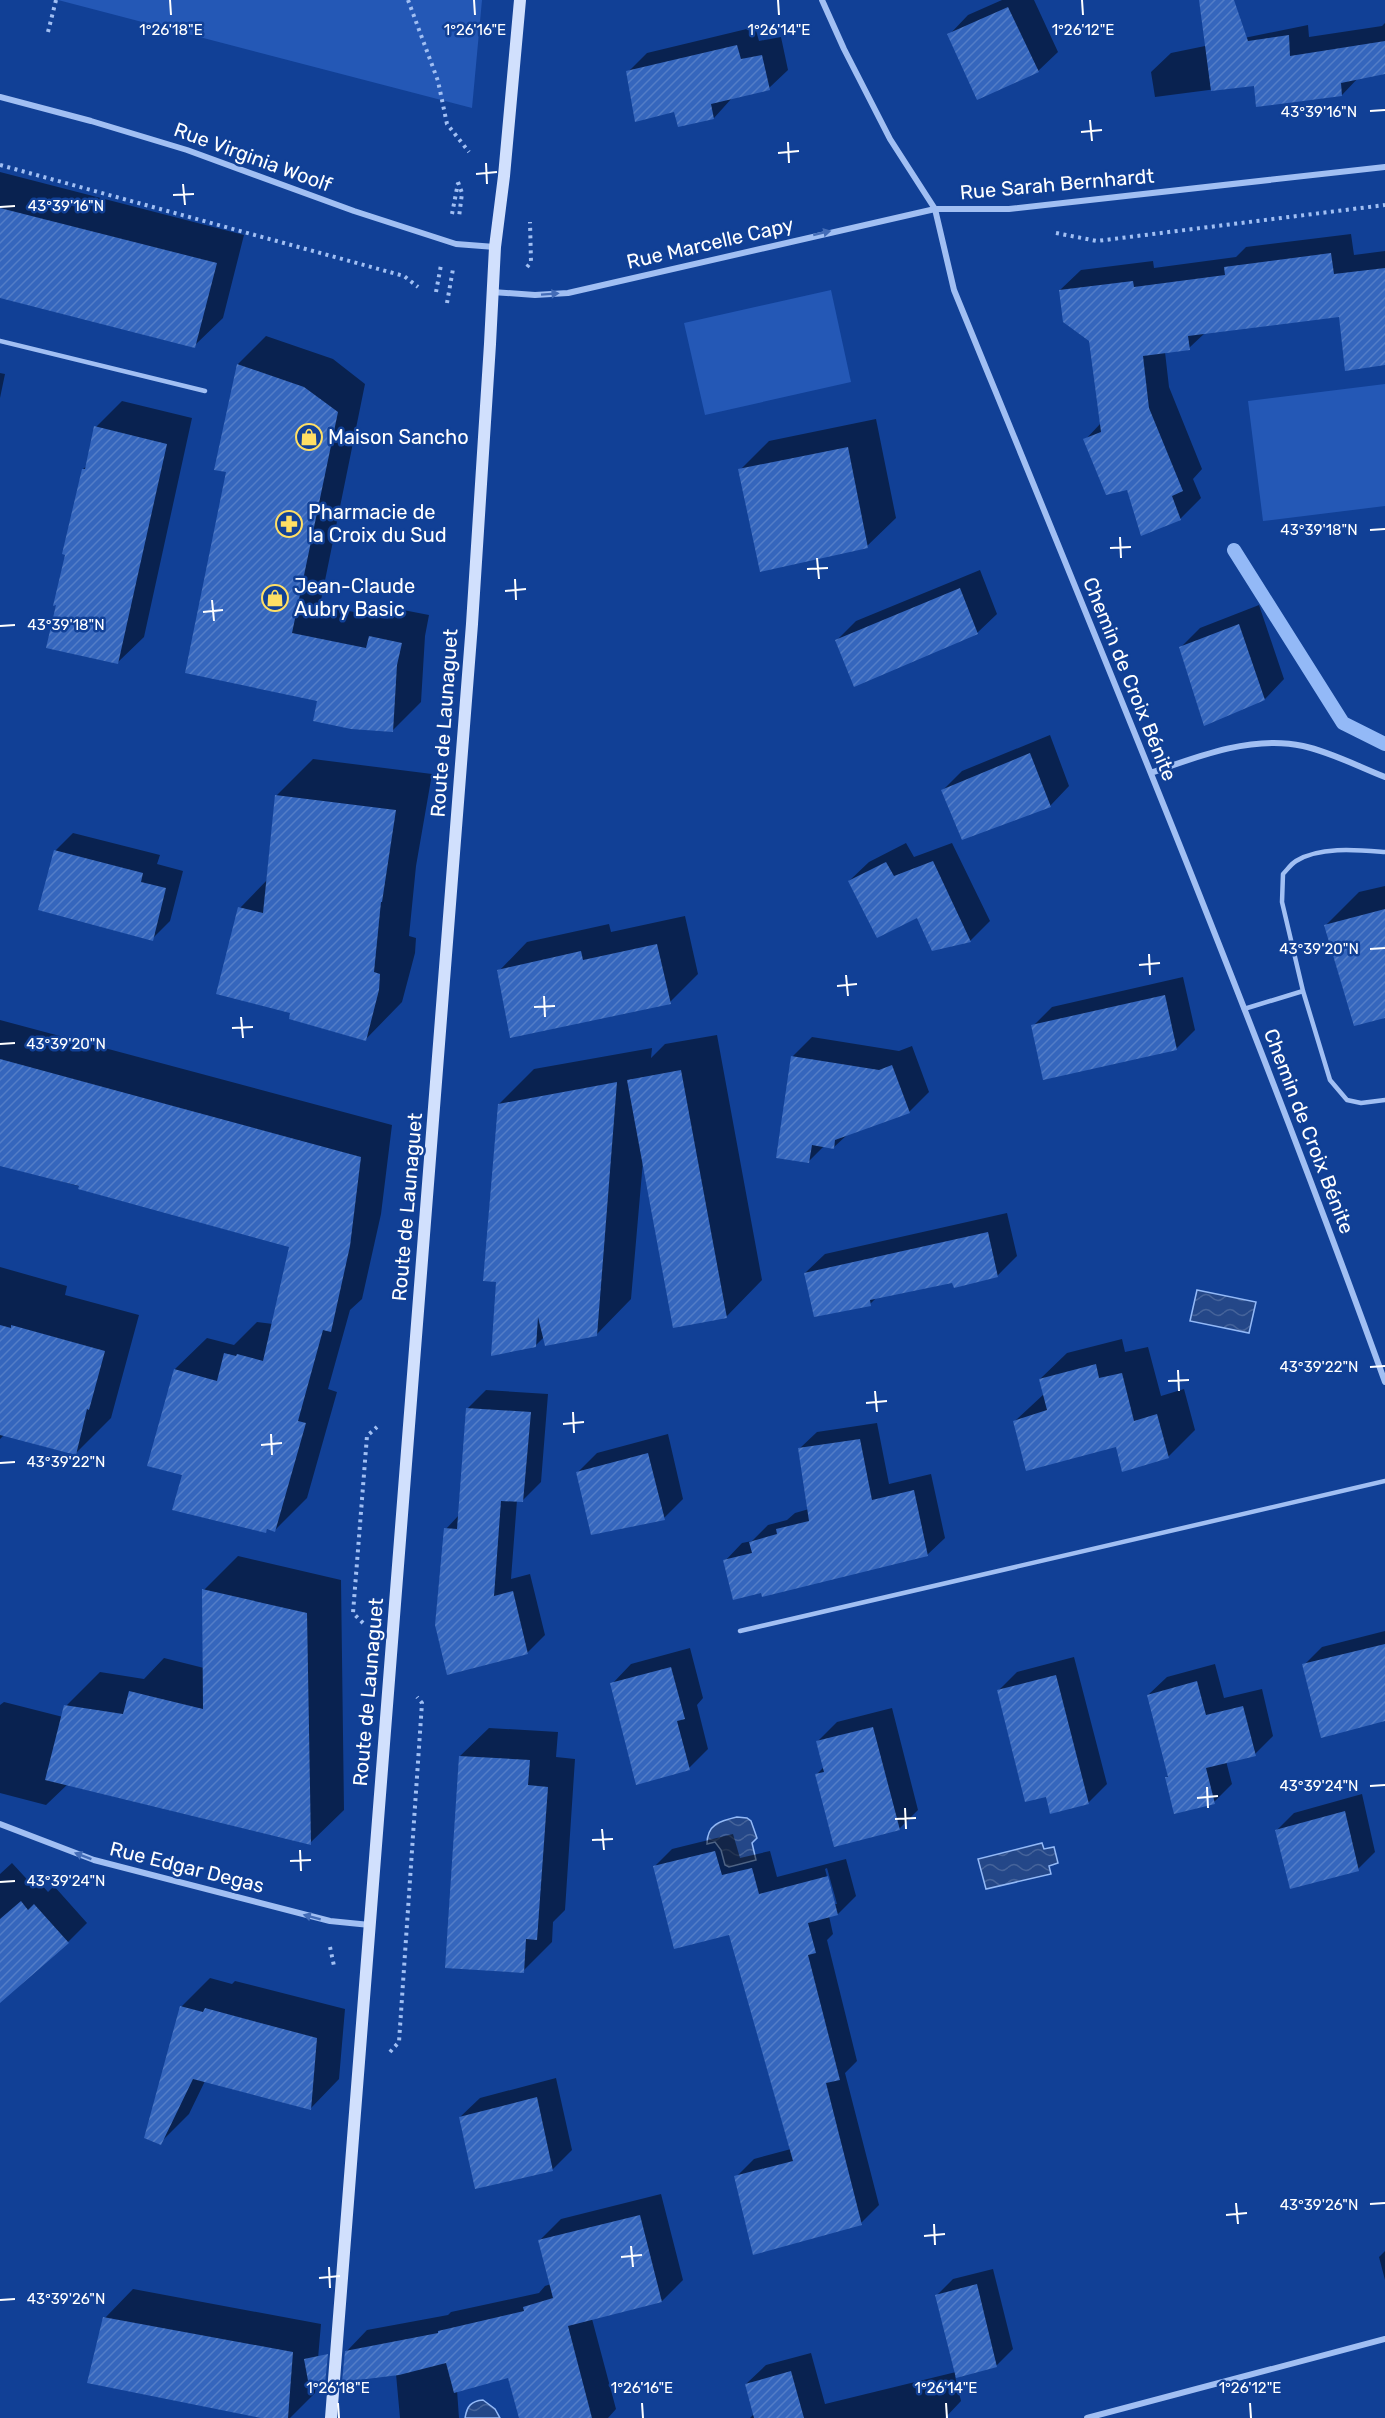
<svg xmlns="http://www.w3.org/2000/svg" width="1385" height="2418" font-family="Rubik,sans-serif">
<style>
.green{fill:#2458b6}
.water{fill:url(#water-waves);stroke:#93b9f7;stroke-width:1.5}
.shadow{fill:#0007;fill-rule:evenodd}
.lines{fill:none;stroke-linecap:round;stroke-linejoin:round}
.stream{stroke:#93b9f7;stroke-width:14}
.building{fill:url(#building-hatch)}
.path{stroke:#a1bff3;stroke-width:4;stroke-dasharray:3 4.5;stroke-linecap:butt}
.lane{stroke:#a1bff3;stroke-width:4.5}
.street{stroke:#a1bff3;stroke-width:6}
.secondary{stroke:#d1e0fd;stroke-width:12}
.oneway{fill:#436cb7}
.ticks{fill:none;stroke:#fff;stroke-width:2}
.labels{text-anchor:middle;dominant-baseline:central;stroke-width:5;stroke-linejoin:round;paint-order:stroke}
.street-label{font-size:20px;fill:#fff;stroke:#114096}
.poi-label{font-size:20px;fill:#fff;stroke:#114096;text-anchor:start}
.ticks-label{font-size:15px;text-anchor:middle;fill:#fff;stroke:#114096;stroke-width:5;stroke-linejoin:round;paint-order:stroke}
</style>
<defs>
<pattern id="water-waves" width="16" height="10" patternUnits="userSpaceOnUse" patternTransform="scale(1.5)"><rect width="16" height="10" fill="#244788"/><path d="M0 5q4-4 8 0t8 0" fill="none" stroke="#45639a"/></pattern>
<pattern id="building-hatch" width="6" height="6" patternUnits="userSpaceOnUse" patternTransform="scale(1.5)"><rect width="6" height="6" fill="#3566bd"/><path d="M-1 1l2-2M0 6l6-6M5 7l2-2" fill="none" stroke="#537dc7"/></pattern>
</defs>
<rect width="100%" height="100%" fill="#114096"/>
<!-- green -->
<path class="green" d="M58,0H482L472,108Z
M831,290L851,382L705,415L684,323Z
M1385,384V506L1263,521L1248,401Z"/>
<!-- water -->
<path class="water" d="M1197,1290L1256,1302L1249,1333L1190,1321Z
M737,1817L747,1818L751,1821L757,1838L752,1843L756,1860L729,1867L725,1865L721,1850L715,1842L707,1844C707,1824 720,1821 737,1817Z
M1042,1843L1044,1849L1054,1847L1058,1863L1049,1866L1051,1874L986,1889L978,1859Z
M483,2400L495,2409L500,2418H465C467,2406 471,2401 483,2400Z"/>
<!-- shadow -->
<path class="shadow" d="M1002,0H1034L1058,52L1038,71L949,35L968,15Z
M1385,23V72L1359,77L1342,95L1255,84L1155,97L1151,72L1171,53L1308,25L1309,37L1382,26Z
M755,27L759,41L781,37L788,70L769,88L732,98L714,118L676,110L628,72L647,53Z
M0,172L244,235L223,318L194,346L0,297Z
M1351,234L1354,255L1385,251V344L1340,315L1206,332L1189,348L1165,352L1169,387L1202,469L1193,479L1201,498L1180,519L1128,488L1085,440L1101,423L1090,340L1060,290L1081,270L1153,261L1154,268L1236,257L1246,247Z
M266,336L333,359L365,384L320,605L388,619L398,609L429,615L425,636L421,702L393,730L319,700L186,672L228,471L216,468L238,364Z
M0,373L5,374L0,398Z
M122,401L192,418L144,637L117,663L83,469L88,465L96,427Z
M876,419L896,518L867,546L740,470L769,441Z
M980,570L997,614L977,633L837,640L856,621Z
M1259,605L1284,679L1265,699L1180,648L1200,628Z
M1050,735L1069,786L1050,806L943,790L962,771Z
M313,759L432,774L416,866L409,936L416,938L415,953L402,1002L366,1039L292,1012L240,908L268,879L276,796Z
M73,833L160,855L157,864L183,871L170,921L152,939L40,909L56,850Z
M906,843L914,857L952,843L990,921L970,941L849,881L869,862Z
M1385,886V1017L1326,925L1359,892Z
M685,916L698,974L670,1002L499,971L527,942L609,924L611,932Z
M1183,977L1195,1030L1176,1049L1033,1026L1052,1007Z
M0,1020L392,1125L381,1214L362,1299L350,1310L328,1389L337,1392L307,1498L275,1530L268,1528L266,1531L184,1474L175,1369L207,1338L234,1345L257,1322L273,1324L291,1246L0,1164Z
M717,1035L762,1280L726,1317L643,1161L631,1299L596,1335L545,1336L535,1346L498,1281L499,1104L534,1069L652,1048L651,1058L665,1044Z
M812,1037L899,1051L912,1046L929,1092L909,1112L847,1135L833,1148L824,1146L809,1161L793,1056Z
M1007,1213L1017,1256L997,1276L953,1282L877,1297L870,1304L805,1273L825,1254Z
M0,1267L67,1286L65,1295L139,1315L111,1418L75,1454L5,1434L0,1439Z
M1122,1339L1125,1352L1148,1347L1161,1396L1184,1389L1195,1430L1168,1457L1015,1421L1044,1394L1040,1379L1067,1353Z
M486,1390L548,1394L541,1482L523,1500H517L511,1579L530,1574L545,1635L527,1653L446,1529L459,1515L468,1408Z
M877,1423L889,1484L931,1474L945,1538L927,1555L725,1561L742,1543L752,1541L768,1525L787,1520L795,1513L809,1509L799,1449L817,1432Z
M668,1434L683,1499L664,1518L578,1472L597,1453Z
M238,1556L341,1580L344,1810L310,1843L68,1784L46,1805L0,1793V1705L4,1702L63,1717L66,1706L100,1672L144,1679L164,1658L204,1668V1590Z
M1385,1631V1720L1304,1665L1322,1647Z
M690,1648L703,1698L697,1705L708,1749L689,1768L612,1684L631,1664Z
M1074,1657L1107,1784L1088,1803L1047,1795L998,1691L1017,1672Z
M1215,1664L1224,1698L1262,1689L1273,1736L1255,1754L1226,1761L1232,1784L1214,1802L1166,1778L1169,1775L1148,1695L1167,1677Z
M892,1708L918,1810L899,1829L816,1775L824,1767L817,1742L837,1722Z
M489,1728L558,1732L556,1757L575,1759L565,1910L553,1922L552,1942L523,1971L460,1756Z
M1362,1794L1375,1852L1358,1869L1277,1830L1294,1813Z
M733,1834L740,1858L770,1851L777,1877L846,1859L856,1896L838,1914L829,1916L833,1934L827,1940L857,2061L845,2073L879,2205L861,2223L736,2177L754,2159L791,2149L730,1933L654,1867L672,1849ZM827,1868L837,1904H834L825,1869Z
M12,1863L35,1888L40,1883L48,1892L54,1886L87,1923L68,1942L0,1981V1874Z
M210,1978L232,1984L235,1981L345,2009L339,2079L311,2108L205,2081L189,2114L160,2143L145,2137L182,2006Z
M556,2078L572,2150L552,2170L460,2117L480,2098Z
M661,2194L683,2280L662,2301L592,2319L616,2409L608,2418H520L509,2376L457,2390L459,2418H400L396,2374L346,2352L367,2330L448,2315L451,2312L539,2293L545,2286L551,2284L540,2240L561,2219Z
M1385,2251V2280L1379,2257Z
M993,2269L1013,2349L997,2365L955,2376L961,2401L945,2418H750L754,2414L746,2384L766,2365L811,2353L825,2404L956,2372L937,2295L953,2279Z
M133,2289L321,2324L315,2393L290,2418H269L105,2318Z"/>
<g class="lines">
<!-- stream -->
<path class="stream" d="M1234,550L1343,723L1385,744"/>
</g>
<!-- building -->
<path class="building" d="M1199,0H1234L1248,41L1289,35L1290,56L1385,41V74L1341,83L1342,96L1256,107L1254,86L1211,91Z
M1008,7L1039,72L977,100L947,34Z
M737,45L741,59L762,55L770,90L711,104L714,119L678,127L674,112L635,122L626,71Z
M0,208L217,263L195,348L0,298Z
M1331,253L1334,274L1385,268V365L1345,371L1339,317L1188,336L1190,350L1143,356L1149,408L1183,491L1172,496L1181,520L1141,536L1127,490L1106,495L1083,439L1101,432L1089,341L1063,322L1059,290L1133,281L1134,287L1225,275L1224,267Z
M237,364L304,387L338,412L292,633L366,648L369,636L402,643L397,665L393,732L351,729L313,721L317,701L185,673L226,472L214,470Z
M94,426L167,444L118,664L46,648L56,605L53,606L65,555L62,554L82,469H85Z
M848,447L868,548L760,572L738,469Z
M960,588L978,634L854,687L835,640Z
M1239,624L1265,700L1204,726L1179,647Z
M1030,753L1051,807L962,840L941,790Z
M275,795L396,810L382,902H381L374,972L380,974L379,990L366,1041L289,1019L290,1013L216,994L238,907L263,913Z
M54,850L143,873L141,882L166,888L153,941L38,910Z
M933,861L971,942L932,951L917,918L877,938L848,881L886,862L894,876Z
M1385,909V1018L1354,1026L1324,925Z
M657,944L671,1004L510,1038L497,970L581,951L583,960Z
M1165,995L1177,1050L1043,1080L1031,1025Z
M791,1056L879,1070L892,1065L910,1113L835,1140L834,1149L812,1145L809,1163L776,1158Z
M0,1059L361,1157L350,1246L331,1332L323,1330L298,1421L306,1423L275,1532L267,1529L266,1533L172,1510L182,1475L147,1466L174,1369L217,1381L224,1353L236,1356L237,1354L263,1361L289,1247L78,1189L79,1186L0,1166Z
M681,1070L727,1318L673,1328L627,1080Z
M617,1082L597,1336L545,1346L538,1317L536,1347L491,1356L496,1282L483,1281L498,1104Z
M988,1232L998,1277L954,1288L952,1283L870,1300L871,1306L814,1317L804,1273Z
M0,1325L11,1328V1325L105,1351L89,1410L87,1409L76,1455L0,1435Z
M1096,1364L1099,1378L1122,1373L1134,1421L1157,1414L1169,1458L1122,1472L1116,1447L1026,1471L1013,1421L1047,1410L1039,1379Z
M466,1408L531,1412L523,1502L501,1501L494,1596L513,1591L528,1654L447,1675L435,1625L444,1528L457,1529Z
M860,1439L872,1500L914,1490L928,1556L762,1597L761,1593L733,1600L723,1560L752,1553L749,1542L777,1534L776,1529L809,1521L798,1448Z
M648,1453L665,1520L591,1535L576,1472Z
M202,1589L307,1613L311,1845L45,1780L64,1705L123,1714L129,1691L203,1709Z
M1385,1644V1721L1321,1738L1302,1664Z
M671,1667L685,1719L677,1721L690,1770L636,1785L610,1683Z
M1056,1675L1089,1804L1050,1814L1046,1797L1025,1802L997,1690Z
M1197,1681L1206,1715L1243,1706L1256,1756L1206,1768L1215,1804L1174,1814L1165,1777H1168L1147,1695Z
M873,1727L900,1830L834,1847L815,1774L824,1772L816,1741Z
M459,1756L530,1760L528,1785L548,1787L537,1940L526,1939L524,1973L445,1968Z
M1345,1811L1359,1871L1290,1889L1275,1830Z
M715,1851L722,1875L752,1868L759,1894L828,1876L838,1915L808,1923L816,1953L808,1955L840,2080L826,2083L862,2225L753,2255L734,2176L793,2161L729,1935L674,1949L653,1866Z
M21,1901L28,1910L34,1904L69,1943L0,2003V1919Z
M180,2006L203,2012L205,2008L317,2038L311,2110L193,2079L161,2145L144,2138Z
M537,2097L553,2171L475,2189L459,2117Z
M640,2215L662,2302L568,2326L592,2418H519L508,2378L454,2393L446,2363L399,2375L342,2382L345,2351L438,2333V2331L524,2311L523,2307L553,2298L538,2240Z
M977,2284L997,2367L956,2378L935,2295Z
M103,2317L293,2352L288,2418H261L87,2383Z
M328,2354L325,2384L309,2386L304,2359Z
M791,2371L804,2418H754L745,2384Z"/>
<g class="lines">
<!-- path -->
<path class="path" d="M408,0L438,81L447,124L469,152
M48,32L56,0
M0,165L404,276L418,287
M458,182L462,193L459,217
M452,214L458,183
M1056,233L1097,241L1385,205
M527,267L531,262L530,222
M436,292L441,265
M447,303L453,269
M363,1623L353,1613L367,1436L377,1427
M330,1947L334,1966
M390,2052L399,2042L422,1703L417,1697"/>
<!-- lane -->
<path class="lane" d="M0,341L205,391
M1385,852C1359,850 1320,846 1296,861C1291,864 1287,870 1283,874L1282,902L1303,991L1330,1080L1347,1100L1361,1103L1385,1100
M1244,1009L1303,991
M740,1631L1385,1481"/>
<!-- street -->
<path class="street" d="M822,0L844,49L890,139L935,209L954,290C1102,652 1252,1014 1385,1382
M0,97L91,121L187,150L354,211L456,244L495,247
M492,292L535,295L568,293L935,209H1009L1385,167
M1151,773C1198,756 1253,735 1303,746C1331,752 1359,767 1385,777
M0,1824L94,1860L330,1921L370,1925
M1087,2418L1385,2339"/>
<!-- secondary -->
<path class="secondary" d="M331,2418L472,624L490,344L495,247L504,176L520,0"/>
</g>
<!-- one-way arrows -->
<defs><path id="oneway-solid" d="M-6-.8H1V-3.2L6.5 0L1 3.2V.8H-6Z" transform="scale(1.5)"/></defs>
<g class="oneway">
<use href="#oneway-solid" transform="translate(822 233) rotate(-13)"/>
<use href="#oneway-solid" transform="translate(550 294) rotate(-4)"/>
<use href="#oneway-solid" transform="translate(83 1856) rotate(-159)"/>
<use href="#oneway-solid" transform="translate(312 1917) rotate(-165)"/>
</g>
<!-- ticks -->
<path class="ticks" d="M170,0L171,15M474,0L475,15M778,0L779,15M1082,0L1083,15M1370,111L1385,110M1090,120L1092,141M1081,132L1102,130M788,142L789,163M778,153L799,151M486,163L487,184M476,174L497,172M183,184L185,205M173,195L194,194M0,207L15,206M1370,530L1385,529M1120,537L1121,558M1110,548L1131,547M817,558L819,579M807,569L828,568M515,579L516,600M505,591L526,589M212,600L214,621M203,612L223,610M0,626L15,625M1370,949L1385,948M1149,954L1150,975M1139,965L1160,963M846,975L848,996M837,986L857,984M544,996L545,1017M534,1007L555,1006M241,1017L243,1038M232,1028L253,1027M0,1044L15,1043M1370,1367L1385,1366M1178,1370L1179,1391M1168,1381L1189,1380M875,1391L877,1412M866,1403L887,1401M573,1412L574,1433M563,1424L584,1422M271,1434L272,1455M261,1445L282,1443M0,1463L15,1462M1370,1786L1385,1785M1207,1787L1208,1808M1197,1798L1218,1796M905,1808L906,1829M895,1819L916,1818M602,1829L604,1850M592,1840L613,1839M300,1850L301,1871M290,1861L311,1860M0,1882L15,1881M1236,2203L1238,2224M1370,2204L1385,2203M1226,2215L1247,2213M934,2224L935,2245M924,2236L945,2234M631,2246L633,2267M621,2257L642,2255M329,2267L330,2288M319,2278L340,2276M0,2300L15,2299M338,2403L339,2418M642,2403L643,2418M946,2403L947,2418M1250,2403L1251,2418"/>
<!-- icons -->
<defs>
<symbol id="shop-ring" viewBox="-11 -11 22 22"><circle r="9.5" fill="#114096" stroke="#ffdf64" stroke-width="1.5"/><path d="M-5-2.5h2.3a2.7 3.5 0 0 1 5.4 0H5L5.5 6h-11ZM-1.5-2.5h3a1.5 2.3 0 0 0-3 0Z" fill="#ffdf64"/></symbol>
<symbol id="pharmacy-ring" viewBox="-11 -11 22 22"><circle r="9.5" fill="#114096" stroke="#ffdf64" stroke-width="1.5"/><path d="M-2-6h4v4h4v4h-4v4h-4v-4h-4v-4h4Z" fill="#ffdf64"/></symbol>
</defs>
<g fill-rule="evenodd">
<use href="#shop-ring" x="294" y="422" width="30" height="30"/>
<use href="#pharmacy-ring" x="274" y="509" width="30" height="30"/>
<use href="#shop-ring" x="260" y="583" width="30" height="30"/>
</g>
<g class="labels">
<!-- street labels -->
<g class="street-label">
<text transform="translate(253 157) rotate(20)">Rue Virginia Woolf</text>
<text transform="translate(1057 184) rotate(-5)">Rue Sarah Bernhardt</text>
<text transform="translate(710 243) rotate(-13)">Rue Marcelle Capy</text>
<text transform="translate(1130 679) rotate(68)">Chemin de Croix Bénite</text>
<text transform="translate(444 723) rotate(-86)">Route de Launaguet</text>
<text transform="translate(1309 1131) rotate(69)">Chemin de Croix Bénite</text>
<text transform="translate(407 1207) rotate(-85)">Route de Launaguet</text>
<text transform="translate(368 1692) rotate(-85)">Route de Launaguet</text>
<text transform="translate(187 1867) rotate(14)">Rue Edgar Degas</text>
</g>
<!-- poi labels -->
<g class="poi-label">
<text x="328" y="437">Maison Sancho</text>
<text x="308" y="512">Pharmacie de<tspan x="308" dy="23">la Croix du Sud</tspan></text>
<text x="294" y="586">Jean-Claude<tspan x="294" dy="23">Aubry Basic</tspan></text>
</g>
</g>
<g class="ticks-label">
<text x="171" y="35">1°26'18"E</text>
<text x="475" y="35">1°26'16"E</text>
<text x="779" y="35">1°26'14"E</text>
<text x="1083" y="35">1°26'12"E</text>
<text x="1319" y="117">43°39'16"N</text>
<text x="66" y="211">43°39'16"N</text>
<text x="1319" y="535">43°39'18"N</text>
<text x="66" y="630">43°39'18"N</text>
<text x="1319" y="954">43°39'20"N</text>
<text x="66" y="1049">43°39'20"N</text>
<text x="1319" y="1372">43°39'22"N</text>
<text x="66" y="1467">43°39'22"N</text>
<text x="1319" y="1791">43°39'24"N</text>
<text x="66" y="1886">43°39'24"N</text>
<text x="1319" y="2210">43°39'26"N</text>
<text x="66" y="2304">43°39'26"N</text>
<text x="338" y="2393">1°26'18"E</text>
<text x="642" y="2393">1°26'16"E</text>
<text x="946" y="2393">1°26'14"E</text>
<text x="1250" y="2393">1°26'12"E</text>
</g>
</svg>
